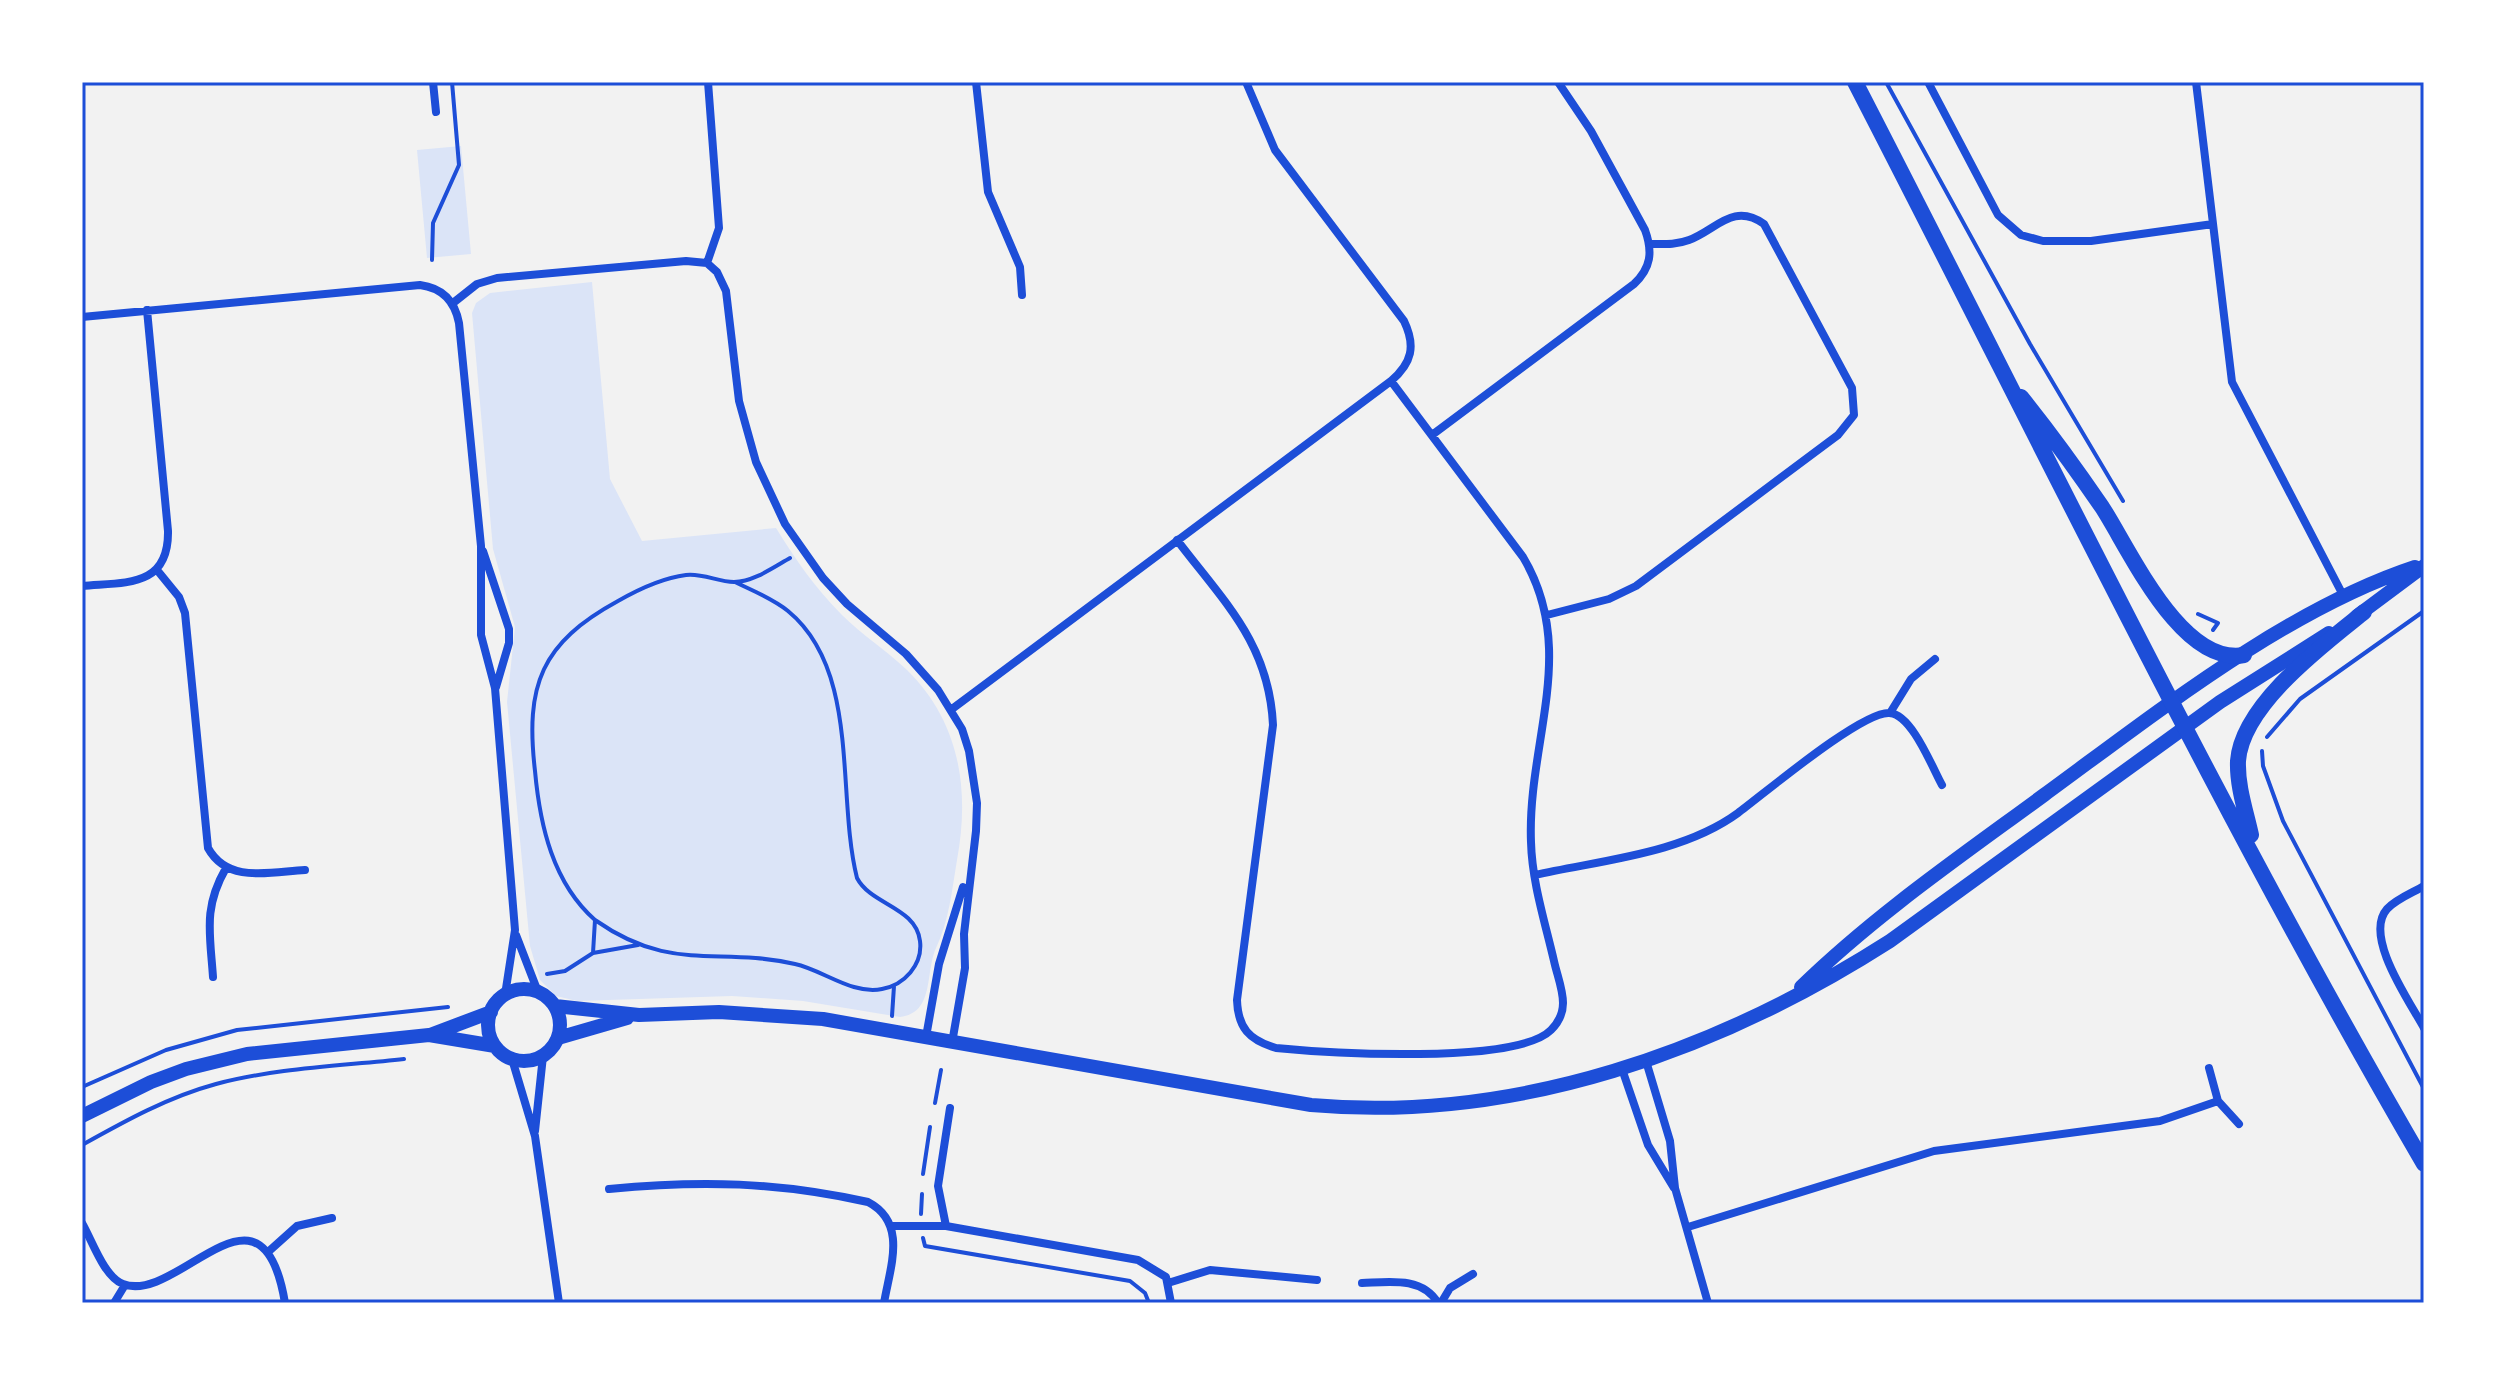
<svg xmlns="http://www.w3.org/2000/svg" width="2506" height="1385" font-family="'Roboto Condensed',sans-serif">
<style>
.green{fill:#dbe4f7}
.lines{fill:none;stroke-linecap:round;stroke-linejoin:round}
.path{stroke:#1d4ed8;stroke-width:4}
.minor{stroke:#1d4ed8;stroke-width:8}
.tertiary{stroke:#1d4ed8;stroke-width:14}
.secondary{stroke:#1d4ed8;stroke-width:16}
.neatline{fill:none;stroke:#1d4ed8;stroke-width:3}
</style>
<rect width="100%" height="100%" fill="#f2f2f2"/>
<!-- green -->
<path class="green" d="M461,146L471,254L427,258L417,150Z
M592,282L610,479L642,541L776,528C795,559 816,589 842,615C862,635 886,650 907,670C960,722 970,790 957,860C952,890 949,921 936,948C925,972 935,1013 900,1017L803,1001L732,996L577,1001L556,996L540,980L530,946L507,702L515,627L493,549L472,313L476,303L490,293Z"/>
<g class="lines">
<!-- path -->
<path class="path" d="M1886,82L2030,344L2123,501
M432,260L433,223L459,165L452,82
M2198,614L2218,623L2213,630
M2267,737L2300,699L2424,611
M2262,751L2263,766L2283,821L2424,1089
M595,920C672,974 716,946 795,964C823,970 852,995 882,989C904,985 923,965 920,941C916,907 871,905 857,878C836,795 861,671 788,611C772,598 753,591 735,582
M593,953L638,945
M547,974L565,971L593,953L595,920C553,883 540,826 535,771C525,685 541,643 618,601C639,589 662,578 686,575C703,573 718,582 734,582C753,582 774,567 790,558
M892,1016L894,986
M82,1087L166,1050L237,1030L448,1007
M935,1103L941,1070
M82,1145C125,1121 168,1097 216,1084C276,1068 341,1066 404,1059
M923,1174L930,1127
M921,1214L922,1194
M923,1238L925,1246L1130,1281L1145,1293L1149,1303"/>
<!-- minor -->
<path class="minor" d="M433,82L436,112
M976,82L988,192L1020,267L1022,295
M1928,82L1998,215L2021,235L2043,241H2091L2213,224
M2196,82L2232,382L2344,597
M707,263L719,228L708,82
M453,303L477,284L497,278L686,261L707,263L717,272L726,291L739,401L756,462L785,524L823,578L847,604L906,654L938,690L962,729L969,751L977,803L976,831L964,934L965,968L952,1043
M82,317L420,285C443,288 455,302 459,323L481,546V635L495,688L515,930L505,995
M1432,435L1634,284C1651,268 1653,252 1645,230L1591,131L1558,82
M1177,540C1224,602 1269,643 1273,725L1237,1000C1238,1028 1249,1040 1276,1048C1327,1053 1516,1065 1551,1030C1558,1023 1563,1013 1563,1003C1563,989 1557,975 1554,961C1545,922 1532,882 1531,842C1527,742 1579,651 1523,557L1391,381
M483,551L509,629V643L496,687
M157,570L179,597L185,613L208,848C228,884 270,872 305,870
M82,586C125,582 169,588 168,531L147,310
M1547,615L1609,599L1636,586L1838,435L1854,415L1852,388L1764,224C1733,202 1716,230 1689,240C1676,245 1663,244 1650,244
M952,709L1391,381C1412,363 1416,346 1404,321L1275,150L1246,82
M1890,713L1911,679L1935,659
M1535,875C1601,860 1682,854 1738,813C1765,793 1863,710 1890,713C1912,715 1932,767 1942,785
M2424,886C2412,893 2396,899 2387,909C2363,936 2410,1002 2424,1028
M516,935L538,992
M213,977C210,933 203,908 226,868
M926,1037L939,964L963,887
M512,1059L535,1136L559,1303
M1646,1061L1670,1141L1675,1188L1708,1303
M2209,1068L2218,1101L2239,1124
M1622,1069L1648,1145L1674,1188
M535,1131L543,1056
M609,1189C701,1180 778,1182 868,1202C908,1223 890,1267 884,1303
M82,1223C92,1240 104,1277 123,1284C178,1305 262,1163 285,1303
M892,1226H946L1138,1260L1166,1277L1171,1303
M946,1226L938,1186L950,1108
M1688,1227L1934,1151L2160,1121L2218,1101
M268,1252L297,1226L332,1218
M1168,1283L1210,1270L1317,1280
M1362,1283C1388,1282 1422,1276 1438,1303
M114,1303L125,1285
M1441,1303L1450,1288L1473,1274"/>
<!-- tertiary -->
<path class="tertiary" d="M2357,616L2424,566
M1801,987C1875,915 1961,856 2044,795C2155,714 2285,610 2415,567
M488 1025a36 36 0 1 1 72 0a36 36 0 1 1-72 0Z
M555,1006L639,1015L719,1012L823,1019L1311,1105C1517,1123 1718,1051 1890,941L2220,702L2329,633
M430,1035L491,1012
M558,1038L627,1018
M82,1116L151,1082L186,1069L247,1054L429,1035L495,1046"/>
<!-- secondary -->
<path class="secondary" d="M1855,82C2042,444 2219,812 2424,1164
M2021,397C2050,433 2076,469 2102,507C2130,550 2181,666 2244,655
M2251,835C2246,812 2237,786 2238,761C2242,705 2323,645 2364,612"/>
</g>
<!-- border -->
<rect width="2506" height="1385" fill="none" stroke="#ffffff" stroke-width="168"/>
<rect x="84" y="84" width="2338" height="1217" class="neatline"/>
</svg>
